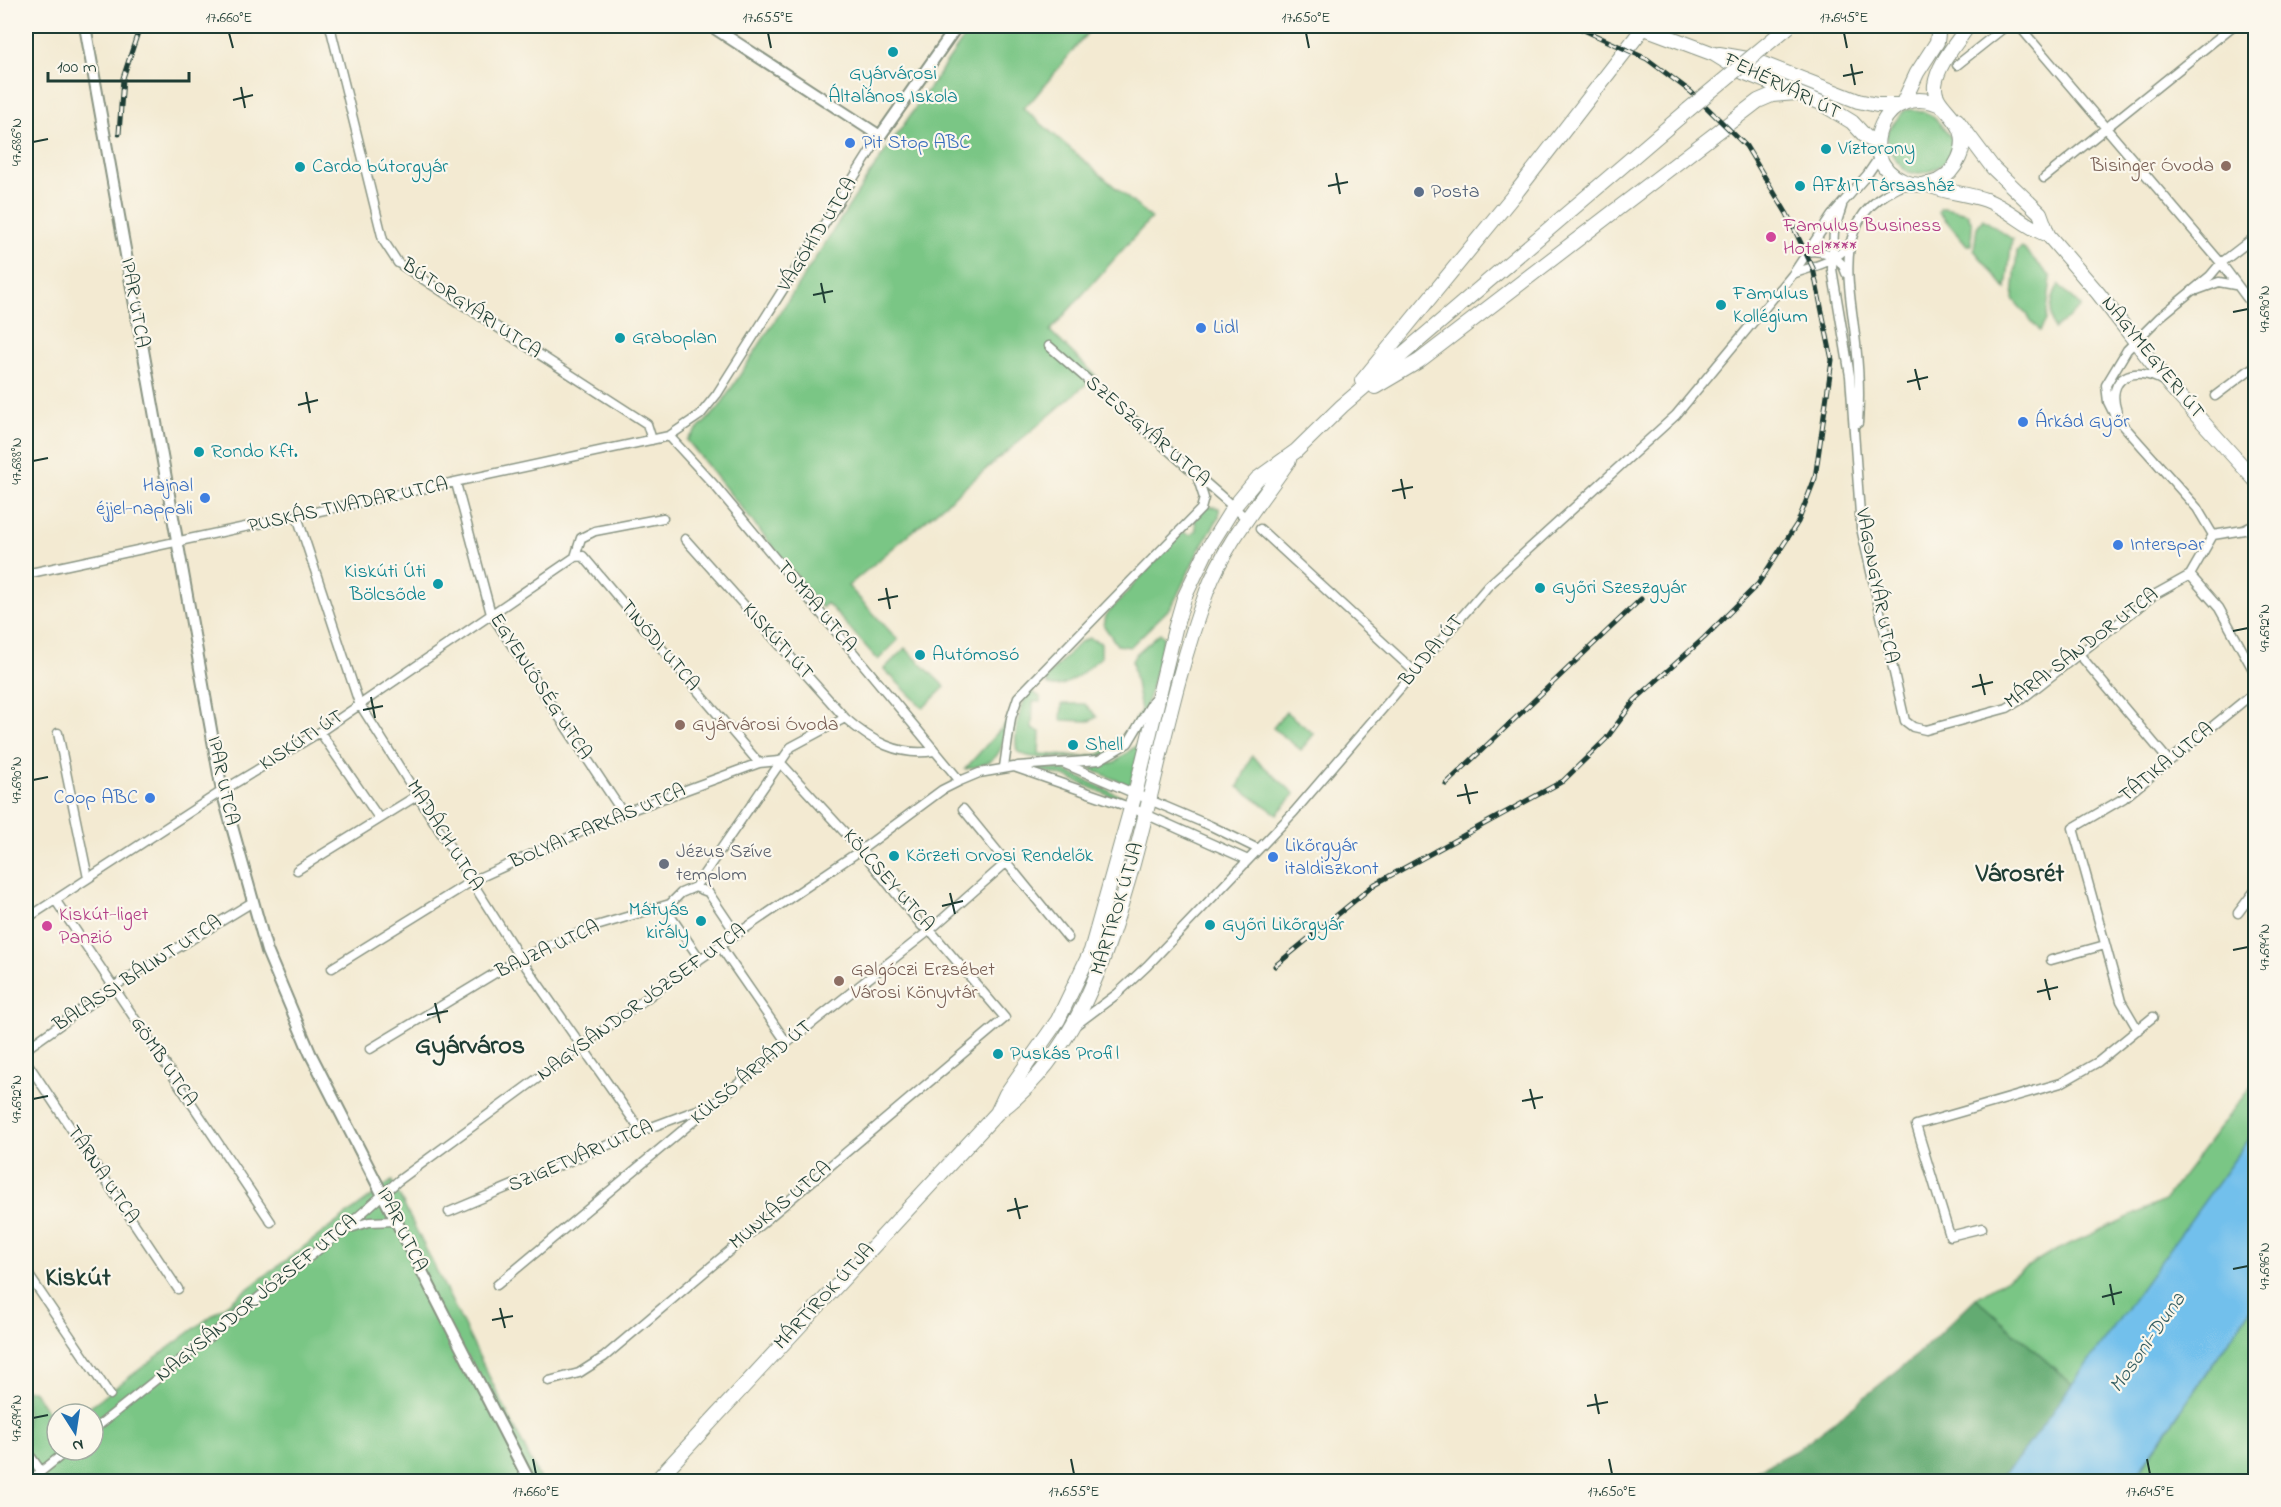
<svg xmlns="http://www.w3.org/2000/svg" width="2281" height="1507" font-family="'Indie Flower',sans-serif">
<style>
.green{fill:#7ac685;stroke:#4c825c;stroke-width:1.5}
.forest{fill:#63ab72;stroke:#417453;stroke-width:1.5}
.water{fill:#72c0ec;stroke:#487e90;stroke-width:1.5}
.lines{fill:none;stroke-linecap:round;stroke-linejoin:round}
.minor-casing{stroke:#899483;stroke-width:11}
.tertiary-casing{stroke:#899483;stroke-width:14}
.primary-casing{stroke:#899483;stroke-width:16}
.minor{stroke:#fff;stroke-width:8}
.tertiary{stroke:#fff;stroke-width:10}
.primary{stroke:#fff;stroke-width:14}
.rail-casing{stroke:#1f3d34;stroke-width:5}
.rail{stroke:#fbf7ec;stroke-width:3;stroke-dasharray:9;stroke-linecap:butt}
.primary-bridge-casing{stroke:#899483;stroke-width:16;stroke-linecap:butt}
.primary-bridge{stroke:#fff;stroke-width:14}
.ticks{fill:none;stroke:#1f3d34;stroke-width:2}
.culture-dot{fill:#0f9aa8;stroke:#fbf7ec;stroke-width:2}
.shop-dot{fill:#3f7fe0;stroke:#fbf7ec;stroke-width:2}
.education-dot{fill:#8d6e63;stroke:#fbf7ec;stroke-width:2}
.service-dot{fill:#5c6f8a;stroke:#fbf7ec;stroke-width:2}
.hotel-dot{fill:#d1479c;stroke:#fbf7ec;stroke-width:2}
.worship-dot{fill:#6b7280;stroke:#fbf7ec;stroke-width:2}
.labels{text-anchor:middle;dominant-baseline:central;stroke-width:4.5;stroke-linejoin:round;paint-order:stroke}
.culture-label{font-size:20px;fill:#0d838f;stroke:#fbf7ec;text-anchor:start}
.street-label{font-size:20px;fill:#1f3d34;stroke:#fbf7ec}
.shop-label{font-size:20px;fill:#366cbe;stroke:#fbf7ec;text-anchor:start}
.education-label{font-size:20px;fill:#785e54;stroke:#fbf7ec;text-anchor:start}
.service-label{font-size:20px;fill:#4e5e75;stroke:#fbf7ec;text-anchor:start}
.hotel-label{font-size:20px;fill:#b23c85;stroke:#fbf7ec;text-anchor:start}
.worship-label{font-size:20px;fill:#5b616d;stroke:#fbf7ec;text-anchor:start}
.water-label{font-size:21px;font-style:italic;fill:#345e62;stroke:#fbf7ec}
.district-label{font-size:26px;font-weight:bold;fill:#1f3d34;stroke:#fbf7ec}
.neatline{fill:none;stroke:#1f3d34;stroke-width:2}
.ticks-label{font-size:15px;text-anchor:middle;fill:#1f3d34}
</style>
<rect width="100%" height="100%" fill="#fbf7ec"/>
<filter id="ink" filterUnits="userSpaceOnUse"><feTurbulence type="fractalNoise" baseFrequency=".0167" numOctaves="2"/><feDisplacementMap in="SourceGraphic" scale="12" xChannelSelector="R" yChannelSelector="G"/><feConvolveMatrix kernelMatrix="1 2 1 2 8 2 1 2 1" color-interpolation-filters="sRGB"/></filter>
<filter id="wash" filterUnits="userSpaceOnUse"><feTurbulence type="fractalNoise" baseFrequency=".008" numOctaves="4" result="noise"/><feDisplacementMap in="SourceGraphic" scale="24" xChannelSelector="R" yChannelSelector="G"/><feGaussianBlur stdDeviation="1.35" result="paint"/><feColorMatrix in="noise" values="0 0 0 0 0 0 0 0 0 0 0 0 0 0 0 0 0 1.4 0 .05"/><feComposite in="paint" operator="in"/></filter>
<g filter="url(#wash)">
<rect width="100%" height="100%" fill="#f3ead2"/>
<!-- green -->
<path class="green" d="M972,26H1093L1034,98L1023,108L1151,218L1050,331L1096,376L848,586L898,640L878,660L827,603L822,608L687,440L718,409L871,172Z
M1905,110C1929,106 1940,123 1953,140C1955,163 1929,177 1908,172C1899,166 1884,146 1887,134C1890,126 1899,117 1905,110Z
M1944,208L1967,213L1972,223L1971,245H1967L1939,212L1940,209Z
M1983,219L2012,239L2006,289L1974,250L1977,227Z
M2022,247L2051,277L2046,320L2040,331L2013,299L2017,251Z
M2059,285L2081,307L2054,329C2049,317 2051,295 2059,285Z
M1206,506L1219,508V517L1200,548L1172,606L1130,647L1117,645L1104,626L1106,615L1182,532L1191,535L1196,530L1195,520Z
M1160,633L1164,637C1153,676 1148,735 1108,754C1094,761 1076,758 1062,758C1048,757 1028,760 1017,751C1013,734 1019,711 1027,695L1033,692L1040,697V702H1033L1032,729L1040,732L1039,754L1084,757L1101,754L1132,726L1141,710L1132,661L1136,654Z
M1089,638L1101,643V657C1089,667 1063,694 1047,684L1046,678L1080,642Z
M905,648L945,687L923,708L884,669Z
M1062,704H1085L1097,717L1090,721L1061,720Z
M1286,712L1314,734L1301,750L1273,728Z
M1007,722C1002,754 998,764 965,769Z
M1141,742L1130,786L1090,769L1115,762Z
M1252,756L1295,794L1277,814L1238,787Z
M1033,767L1063,770L1123,797L1119,800L1064,776L1032,769Z
M2255,1081V1131L2073,1385L1976,1298L2048,1254L2164,1201Z
M392,1181L541,1481L26,1482V1390H33L57,1427V1450H93V1414H80Z
M2255,1302L2256,1467L2247,1480L2132,1482Z"/>
<!-- forest -->
<path class="forest" d="M1976,1298L2073,1385L2018,1459L1996,1481L1733,1482L1795,1451L1831,1424L1918,1354Z"/>
<!-- water -->
<path class="water" d="M2255,1131V1302L2132,1481H1996L2018,1459Z"/>
</g>
<g filter="url(#ink)">
<g class="lines">
<defs>
<path id="minor" d="M330,26L383,240L398,263L647,424L652,440
M2019,26L2221,263L2256,310
M2252,26L2256,30
M1957,65L2006,26
M2044,178L2233,26
M1842,206L1834,231L1832,269L1850,376L1861,528L1905,721L1913,727L1926,730L2007,708L2022,699L2154,595L2190,575
M1806,252C1823,249 1841,256 1846,273
M1793,274C1813,266 1836,263 1849,244
M2197,290L2219,282L2235,285
M1049,346L1246,518
M2215,396L2256,365
M2117,412C2105,376 2135,365 2163,381
M1858,423C1860,396 1859,371 1856,344C1849,277 1828,213 1909,183
M669,436L716,487L960,781
M456,483L491,614L623,813
M297,516L359,703L520,958L641,1131
M1260,529L1415,672
M2213,535L2197,508L2115,416L2108,402L2106,385L2127,350L2160,317L2210,276L2221,263L2256,236
M2213,535L2244,530L2256,524
M685,539L845,718
M575,557L581,538L595,531L663,518
M26,574L669,436L700,415L717,394L880,136
M2190,575L2219,608L2256,675
M2190,575L2213,535
M2079,654L2169,761
M320,732L379,818
M58,733L88,878
M1065,764L1211,826L1258,849
M1018,766L1099,760L1128,743L1153,701
M1004,767L1011,718L1018,697L1201,509L1204,498L1197,476
M963,809L1068,938
M297,870L418,795
M695,887L791,747L845,718C871,741 899,757 934,751
M56,901L271,1222
M2238,913L2256,889
M26,919L222,791L320,732L575,557L583,556L759,763
M720,946L787,1043
M700,959L671,917L670,904L681,893L695,887L708,892L737,935
M2051,960L2105,945
M332,968L472,881L623,813L759,763L779,761L861,850L922,926L930,930L1005,1018L604,1357L579,1373L549,1381
M1073,1027L1117,994L1147,966L1294,812L1488,586L1676,415L1793,274L1832,215L1867,175L1880,156
M2138,1030L2121,1001L2073,828L2124,798L2256,691
M26,1049L113,987L251,903
M370,1049L520,958L593,927L670,904
M26,1061L178,1289
M449,1212L641,1131L708,1106
M1982,1228L1950,1236L1916,1125L2061,1083L2098,1062L2153,1017
M347,1229L369,1222L395,1221
M26,1271L110,1395
M497,1285L787,1043L930,930L1007,862
M93,1430L343,1230L398,1181L700,959L861,850L942,790L960,781L979,773L1014,767L1132,808L1248,860
M26,1450L41,1471
M28,1482L68,1450
M2255,1482L2256,1481"/>
<path id="tertiary" d="M85,26L222,791L267,951L310,1053L530,1482
M711,26L880,136L957,26"/>
<path id="primary" d="M1639,26L1714,54L1743,72L1819,102L1852,122L1866,137L1877,143
M1719,54L1753,60L1858,101L1877,105H1898
M1903,103L1917,73L1937,42L1939,26
M1944,107C1887,76 1850,158 1903,181C1914,186 1927,186 1938,181C1948,176 1955,167 1959,158C1976,119 1932,111 1935,85C1938,63 1957,43 1968,26
M1957,120L1993,168L2040,213L2048,235L2098,293L2171,387L2256,481
M1926,184C1946,193 1966,193 1986,200C2010,209 2025,227 2048,235
M1362,381L1518,190L1644,27
M1375,387L1419,361L1758,101L1772,95L1796,93
M997,1113L1006,1094L1058,1020L1091,951L1135,794L1175,629L1184,598L1207,550L1233,508L1257,479L1296,451L1342,406L1688,110
M655,1482L997,1113C1076,1056 1105,960 1131,871C1157,778 1173,681 1207,591C1226,541 1259,504 1289,460"/>
</defs>
<!-- minor casing -->
<use href="#minor" class="minor-casing"/>
<!-- tertiary casing -->
<use href="#tertiary" class="tertiary-casing"/>
<!-- primary casing -->
<use href="#primary" class="primary-casing"/>
<!-- minor -->
<use href="#minor" class="minor"/>
<!-- tertiary -->
<use href="#tertiary" class="tertiary"/>
<!-- primary -->
<use href="#primary" class="primary"/>
<defs>
<path id="rail" d="M119,134L123,78L140,26
M1446,784L1641,599
M1275,966L1375,884L1563,781L1606,739L1635,700L1704,638L1758,584L1798,522L1815,478L1832,360L1813,268L1787,214L1746,146L1691,92L1647,59L1575,26"/>
</defs>
<!-- rail casing -->
<use href="#rail" class="rail-casing"/>
<!-- rail -->
<use href="#rail" class="rail"/>
<defs>
<path id="primary-bridge" d="M1688,110L1789,26"/>
</defs>
<!-- primary-bridge casing -->
<use href="#primary-bridge" class="primary-bridge-casing"/>
<!-- primary-bridge -->
<use href="#primary-bridge" class="primary-bridge"/>
</g>
</g>
<!-- ticks -->
<path class="ticks" d="M229,33L233,48M768,33L771,48M1306,33L1309,48M1844,33L1847,48M1851,64L1855,85M1843,76L1863,72M241,87L245,108M233,100L253,95M33,142L48,139M1336,173L1340,194M1328,186L1348,182M821,283L825,303M813,295L833,291M2233,312L2248,309M1915,369L1920,390M1907,382L1928,377M306,392L310,413M298,405L318,400M33,461L48,458M1401,479L1405,499M1392,491L1413,487M886,588L890,609M878,600L898,596M2233,631L2248,628M1980,674L1985,695M1972,687L1993,682M371,697L375,718M363,710L383,706M33,780L48,777M1465,784L1470,804M1457,796L1478,792M950,893L955,914M942,906L963,901M2233,950L2248,947M2045,979L2050,1000M2037,992L2058,987M435,1003L440,1023M427,1015L448,1011M1530,1089L1535,1109M33,1099L48,1096M1522,1101L1543,1097M1015,1198L1020,1219M1007,1211L1028,1206M2233,1269L2248,1266M2110,1284L2114,1305M2102,1297L2122,1292M500,1308L505,1328M492,1320L513,1316M1595,1394L1599,1414M1587,1406L1608,1402M33,1418L48,1415M533,1459L536,1474M1071,1459L1074,1474M1609,1459L1612,1474M2147,1459L2150,1474"/>
<!-- markers -->
<g class="culture-dot">
<circle cx="893" cy="52" r="6"/>
<circle cx="1826" cy="149" r="6"/>
<circle cx="300" cy="167" r="6"/>
<circle cx="1800" cy="186" r="6"/>
<circle cx="1721" cy="305" r="6"/>
<circle cx="620" cy="338" r="6"/>
<circle cx="199" cy="452" r="6"/>
<circle cx="438" cy="584" r="6"/>
<circle cx="1540" cy="588" r="6"/>
<circle cx="920" cy="655" r="6"/>
<circle cx="1073" cy="745" r="6"/>
<circle cx="894" cy="856" r="6"/>
<circle cx="701" cy="921" r="6"/>
<circle cx="1210" cy="925" r="6"/>
<circle cx="998" cy="1054" r="6"/>
</g>
<g class="shop-dot">
<circle cx="850" cy="143" r="6"/>
<circle cx="1201" cy="328" r="6"/>
<circle cx="2023" cy="422" r="6"/>
<circle cx="205" cy="498" r="6"/>
<circle cx="2118" cy="545" r="6"/>
<circle cx="150" cy="798" r="6"/>
<circle cx="1273" cy="857" r="6"/>
</g>
<g class="education-dot">
<circle cx="2226" cy="166" r="6"/>
<circle cx="680" cy="725" r="6"/>
<circle cx="839" cy="981" r="6"/>
</g>
<circle class="service-dot" cx="1419" cy="192" r="6"/>
<g class="hotel-dot">
<circle cx="1771" cy="237" r="6"/>
<circle cx="47" cy="926" r="6"/>
</g>
<circle class="worship-dot" cx="664" cy="864" r="6"/>
<g class="labels">
<!-- culture labels -->
<g class="culture-label">
<text x="893" y="74" text-anchor="middle">Gyárvárosi<tspan x="893" dy="23">Általános Iskola</tspan></text>
<text x="1838" y="149">Víztorony</text>
<text x="312" y="167">Cardo bútorgyár</text>
<text x="1812" y="186">AF&amp;IT Társasház</text>
<text x="1733" y="294">Famulus<tspan x="1733" dy="23">Kollégium</tspan></text>
<text x="632" y="338">Graboplan</text>
<text x="211" y="452">Rondo Kft.</text>
<text x="426" y="572" text-anchor="end">Kiskúti Úti<tspan x="426" dy="23">Bölcsőde</tspan></text>
<text x="1552" y="588">Győri Szeszgyár</text>
<text x="932" y="655">Autómosó</text>
<text x="1085" y="745">Shell</text>
<text x="906" y="856">Körzeti Orvosi Rendelők</text>
<text x="689" y="910" text-anchor="end">Mátyás<tspan x="689" dy="23">király</tspan></text>
<text x="1222" y="925">Győri Likőrgyár</text>
<text x="1010" y="1054">Puskás Profil</text>
</g>
<!-- street labels -->
<g class="street-label">
<text transform="translate(1782 87) rotate(26)">FEHÉRVÁRI ÚT</text>
<text transform="translate(818 235) rotate(-58)">VÁGÓHÍD UTCA</text>
<text transform="translate(134 303) rotate(80)">IPAR UTCA</text>
<text transform="translate(471 309) rotate(34)">BÚTORGYÁRI UTCA</text>
<text transform="translate(2152 358) rotate(51)">NAGYMEGYERI ÚT</text>
<text transform="translate(1147 432) rotate(41)">SZESZGYÁR UTCA</text>
<text transform="translate(348 506) rotate(-12)">PUSKÁS TIVADAR UTCA</text>
<text transform="translate(1876 586) rotate(79)">VAGONGYÁR UTCA</text>
<text transform="translate(816 607) rotate(50)">TOMPA UTCA</text>
<text transform="translate(777 642) rotate(48)">KISKÚTI ÚT</text>
<text transform="translate(659 646) rotate(50)">TINÓDI UTCA</text>
<text transform="translate(2082 649) rotate(-37)">MÁRAI SÁNDOR UTCA</text>
<text transform="translate(1432 651) rotate(-50)">BUDAI ÚT</text>
<text transform="translate(540 687) rotate(57)">EGYENLŐSÉG UTCA</text>
<text transform="translate(302 741) rotate(-33)">KISKÚTI ÚT</text>
<text transform="translate(2167 763) rotate(-39)">TÁTIKA UTCA</text>
<text transform="translate(222 781) rotate(78)">IPAR UTCA</text>
<text transform="translate(598 827) rotate(-23)">BOLYAI FARKAS UTCA</text>
<text transform="translate(444 836) rotate(58)">MADÁCH UTCA</text>
<text transform="translate(888 881) rotate(49)">KÖLCSEY UTCA</text>
<text transform="translate(1118 909) rotate(-73)">MÁRTÍROK ÚTJA</text>
<text transform="translate(548 950) rotate(-25)">BAJZA UTCA</text>
<text transform="translate(138 974) rotate(-33)">BALASSI BÁLINT UTCA</text>
<text transform="translate(642 1003) rotate(-36)">NAGYSÁNDOR JÓZSEF UTCA</text>
<text transform="translate(163 1062) rotate(56)">GÖMB UTCA</text>
<text transform="translate(752 1073) rotate(-40)">KÜLSŐ ÁRPÁD ÚT</text>
<text transform="translate(581 1157) rotate(-23)">SZIGETVÁRI UTCA</text>
<text transform="translate(102 1175) rotate(56)">TÁRNA UTCA</text>
<text transform="translate(781 1206) rotate(-40)">MUNKÁS UTCA</text>
<text transform="translate(401 1230) rotate(64)">IPAR UTCA</text>
<text transform="translate(825 1297) rotate(-47)">MÁRTÍROK ÚTJA</text>
<text transform="translate(257 1299) rotate(-39)">NAGYSÁNDOR JÓZSEF UTCA</text>
</g>
<!-- shop labels -->
<g class="shop-label">
<text x="862" y="143">Pit Stop ABC</text>
<text x="1213" y="328">Lidl</text>
<text x="2035" y="422">Árkád Győr</text>
<text x="193" y="486" text-anchor="end">Hajnal<tspan x="193" dy="23">éjjel-nappali</tspan></text>
<text x="2130" y="545">Interspar</text>
<text x="138" y="798" text-anchor="end">Coop ABC</text>
<text x="1285" y="846">Likőrgyár<tspan x="1285" dy="23">italdiszkont</tspan></text>
</g>
<!-- education labels -->
<g class="education-label">
<text x="2214" y="166" text-anchor="end">Bisinger Óvoda</text>
<text x="692" y="725">Gyárvárosi Óvoda</text>
<text x="851" y="970">Galgóczi Erzsébet<tspan x="851" dy="23">Városi Könyvtár</tspan></text>
</g>
<!-- service labels -->
<g class="service-label">
<text x="1431" y="192">Posta</text>
</g>
<!-- hotel labels -->
<g class="hotel-label">
<text x="1783" y="226">Famulus Business<tspan x="1783" dy="23">Hotel****</tspan></text>
<text x="59" y="915">Kiskút-liget<tspan x="59" dy="23">Panzió</tspan></text>
</g>
<!-- worship labels -->
<g class="worship-label">
<text x="676" y="852">Jézus Szíve<tspan x="676" dy="23">templom</tspan></text>
</g>
<!-- water labels -->
<g class="water-label">
<text transform="translate(2148 1343) rotate(-55)">Mosoni-Duna</text>
</g>
<!-- district labels -->
<g class="district-label">
<text x="2020" y="875">Városrét</text>
<text x="470" y="1047">Gyárváros</text>
<text x="78" y="1279">Kiskút</text>
</g>
</g>
<!-- margin -->
<rect width="2281" height="1507" fill="none" stroke="#fbf7ec" stroke-width="66"/>
<!-- north arrow -->
<g transform="translate(75 1432) rotate(168)"><circle r="28" fill="#fbf7ec" stroke="#a3ada2" stroke-width="1.5"/>
<path d="M0-4.5L10 22L0 15L-10 22Z" fill="#1f6fb2"/>
<text y="-9" font-size="16" font-weight="bold" text-anchor="middle" fill="#1f3d34">N</text>
</g>
<!-- scale -->
<path d="M48 72v9h141v-9" fill="none" stroke="#1f3d34" stroke-width="3"/>
<text x="57" y="72" font-size="18" fill="#1f3d34" stroke="#fbf7ec" stroke-width="4.5" paint-order="stroke">100 m</text>
<rect x="33" y="33" width="2215" height="1441" class="neatline"/>
<g class="ticks-label">
<text x="229" y="22">17.660°E</text>
<text x="768" y="22">17.655°E</text>
<text x="1306" y="22">17.650°E</text>
<text x="1844" y="22">17.645°E</text>
<text transform="translate(16 142) rotate(-90)" y="5">47.686°N</text>
<text transform="translate(2264 309) rotate(-90)" y="5">47.690°N</text>
<text transform="translate(16 461) rotate(-90)" y="5">47.688°N</text>
<text transform="translate(2264 628) rotate(-90)" y="5">47.692°N</text>
<text transform="translate(16 780) rotate(-90)" y="5">47.690°N</text>
<text transform="translate(2264 947) rotate(-90)" y="5">47.694°N</text>
<text transform="translate(16 1099) rotate(-90)" y="5">47.692°N</text>
<text transform="translate(2264 1266) rotate(-90)" y="5">47.696°N</text>
<text transform="translate(16 1418) rotate(-90)" y="5">47.694°N</text>
<text x="536" y="1496">17.660°E</text>
<text x="1074" y="1496">17.655°E</text>
<text x="1612" y="1496">17.650°E</text>
<text x="2150" y="1496">17.645°E</text>
</g>
</svg>
